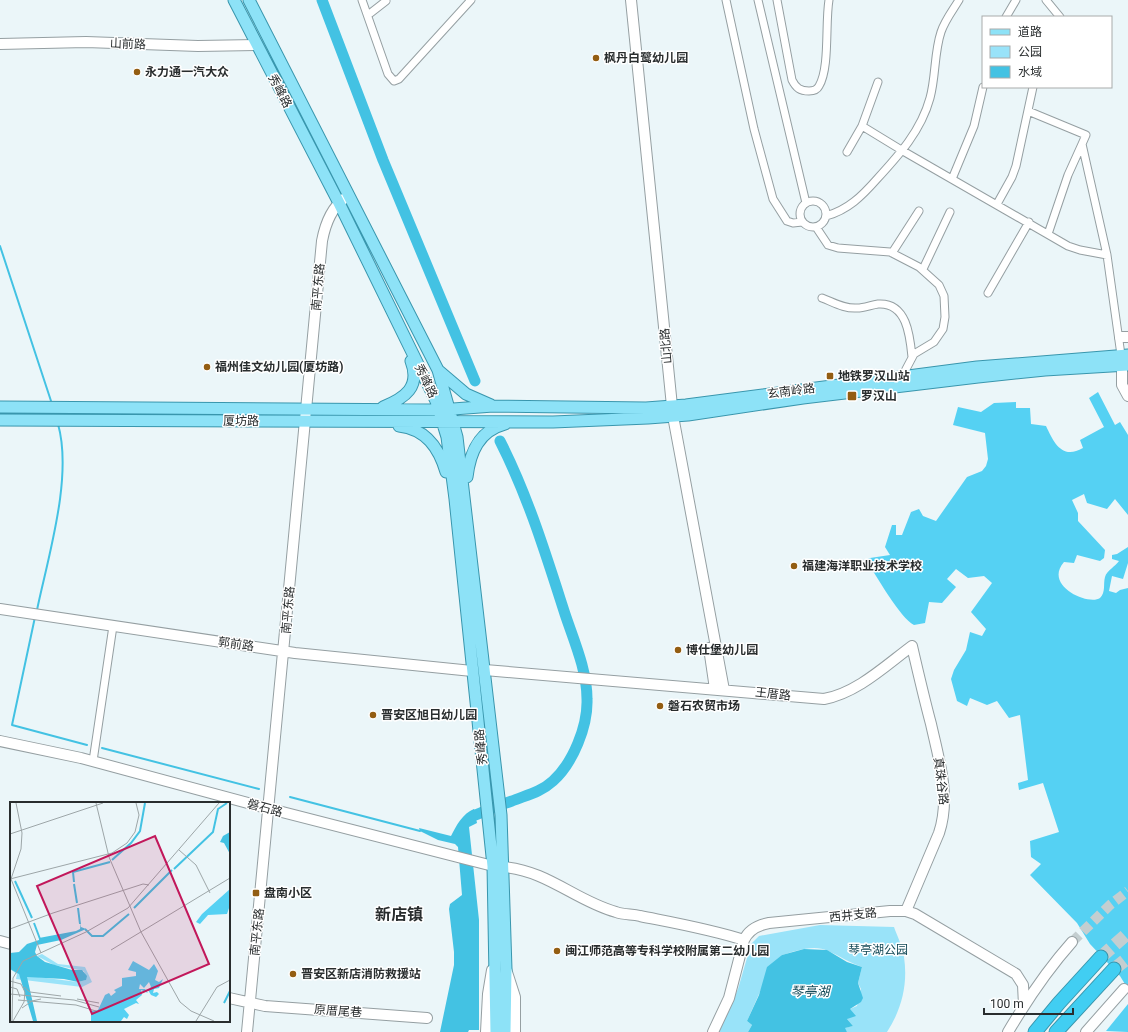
<svg xmlns="http://www.w3.org/2000/svg" width="1128" height="1032" font-family="Roboto,'Noto Sans SC',sans-serif">
<style>
.green{fill:#99e3f9}
.forest{fill:#55d1f3}
.water{fill:#43c2e3}
.lines{fill:none;stroke-linecap:round;stroke-linejoin:round}
.stream{stroke:#43c2e3;stroke-width:2}
.river{stroke:#43c2e3;stroke-width:11}
.secondary-tunnel{stroke:#c4ced0;stroke-width:10;stroke-dasharray:10 5;stroke-linecap:butt}
.highway-tunnel{stroke:#c4ced0;stroke-width:13;stroke-dasharray:13 6;stroke-linecap:butt}
.street-casing{stroke:#959fa2;stroke-width:9}
.secondary-casing{stroke:#959fa2;stroke-width:12}
.primary-casing{stroke:#3996ad;stroke-width:13}
.highway-casing{stroke:#3996ad;stroke-width:15}
.street{stroke:#fff;stroke-width:7}
.secondary{stroke:#fff;stroke-width:10}
.primary{stroke:#8de2f7;stroke-width:11}
.highway{stroke:#41cef2;stroke-width:13}
.poi-dot{fill:#935d12;stroke:#fff;stroke-width:1.5}
.labels{text-anchor:middle;dominant-baseline:central;stroke-width:3;stroke-linejoin:round;paint-order:stroke}
.street-label{font-size:12px;fill:#292d2e;stroke:#fff}
.poi-label{font-size:12px;font-weight:bold;fill:#292d2e;stroke:#fff;text-anchor:start}
.park-label{font-size:12px;fill:#134957;stroke:#fff}
.water-label{font-size:13px;font-style:italic;fill:#164b59;stroke:#fff}
.district-label{font-size:16px;font-weight:bold;fill:#292d2e;stroke:#fff}
.inset-river{fill:none;stroke:#43c2e3;stroke-width:2}
.inset-road{fill:none;stroke:#9da6a8;stroke-width:1}
.view{fill:#c2185b;fill-opacity:0.15;stroke:#c2185b;stroke-width:2}
.inset-edge{fill:none;stroke:#292d2e;stroke-width:2}
</style>
<rect width="100%" height="100%" fill="#ebf6f9"/>
<!-- green -->
<path class="green" d="M820,925L894,927C897,936 903,947 904,957C908,984 902,1009 887,1032H847L844,1028L853,1026L847,1019L850,1009L857,1006L861,989L858,983L862,967C850,963 840,956 828,951C814,944 796,951 782,955L763,985L747,1021L752,1025L748,1032H718L738,989L751,944L759,936Z"/>
<!-- forest -->
<path class="forest" d="M1098,392L1115,425L1120,422L1128,435V515L1115,499L1107,509L1087,503L1084,494L1072,500L1078,513V521L1105,550L1104,558L1100,561L1077,555L1074,563L1064,562C1043,586 1089,606 1100,598C1106,592 1103,584 1105,577C1107,570 1115,567 1119,561L1112,559V555L1117,554L1128,547V563L1123,579L1112,576L1109,591L1116,593L1120,590L1128,588V989L1120,976L1090,944L1077,923L1030,875L1041,864L1031,857L1030,841L1059,832L1043,783L1019,790L1018,783L1028,780L1020,715L1009,718L997,701L987,705L970,698L967,706L957,701L951,679L954,670L966,650L970,632L982,636L986,629L971,612L992,583L984,576L968,578L956,569L947,579L956,587L942,603L929,602L925,623L914,625C900,618 876,575 866,560L870,558L890,555L885,547L892,525H896V535H902L911,512L919,509L923,516L936,521L967,477L982,471L986,466L988,459L985,433L953,425L958,407L981,412L994,403L1016,402V408H1030L1031,424L1046,426C1054,443 1062,460 1083,448L1080,440L1104,427L1089,398Z
M1128,1004V1032L1106,1031Z"/>
<!-- water -->
<path class="water" d="M474,809L477,823L469,827L479,920V1030H469L468,1032H440L454,965V952L449,909L450,904L462,895L458,847L455,844L438,840L420,831L419,828L451,836C456,826 463,813 474,809Z
M804,949L827,950L847,962L862,967L858,983L863,998L861,1002L850,1009L856,1016L847,1019L853,1026L845,1028L847,1032H748L752,1025L747,1021L759,995L767,967L782,955Z"/>
<g class="lines">
<!-- stream -->
<path class="stream" d="M0,246L52,404
M37,610C48,557 73,477 58,424
M35,617L12,725L87,745
M102,748L259,789
M290,797L420,831"/>
<!-- river -->
<path class="river" d="M322,0L383,160L475,381
M475,815C488,810 500,805 512,801C527,795 541,792 553,781C573,763 588,726 587,699C587,670 574,641 565,614C546,555 528,496 500,441"/>
<!-- secondary-tunnel -->
<path class="secondary-tunnel" d="M1072,942L1110,905L1128,891"/>
<!-- highway-tunnel -->
<path class="highway-tunnel" d="M1101,957L1128,933
M1114,969L1128,958"/>
<defs>
<path id="street" d="M362,0L388,74L394,81L399,79L471,0
M726,0L754,129L773,199L787,221L793,223L802,222
M758,0L806,203
M777,0L792,80C796,88 800,91 809,91C813,91 817,90 819,86C830,68 825,23 829,0
M1046,0L1060,17
M368,15L386,1
M1006,17L1016,0
M1028,111L1086,135L1082,144L1107,255L1121,355
M862,126L903,151L1068,246L1080,250L1107,255
M847,152L862,126L878,82
M952,179L974,126L983,87
M800 214a13 13 0 1 1 26 0a13 13 0 1 1-26 0Z
M997,204L1012,177L1016,166L1033,87
M826,216C848,210 862,196 877,179C899,155 921,131 930,98C936,76 934,53 941,32C945,20 953,10 959,0
M816,227L828,245L838,248L890,252L919,267L939,285L944,296L945,317L943,329L934,342L914,354L905,371
M1048,234L1068,175L1082,144
M892,253L919,211
M923,269L950,212
M988,293L1029,222
M822,298C833,302 844,309 857,308C864,308 871,305 878,304C907,302 910,336 912,357
M93,761L113,626"/>
<path id="secondary" d="M631,0L673,416L724,690
M0,44L86,42L198,46L256,45
M1120,337H1128
M1122,365V385L1128,396
M0,609L295,653L472,671
M709,648L715,689
M485,670L824,699C857,693 885,666 912,646C918,672 924,698 931,724C939,760 951,797 939,833L906,911
M0,741L81,758L255,805L493,866
M504,867C548,871 576,901 616,912C624,915 632,914 640,916C675,923 710,929 744,940
M0,941L11,944
M506,969L515,997V1032
M229,998L265,1006L427,1018
M247,1032L322,241C325,225 331,208 345,198
M486,1032L488,994L492,970
M713,1032L729,998L744,940C749,929 758,925 769,923L890,911H906L915,914L1016,974L1023,985L1024,1005
M1008,1032C1027,1000 1047,970 1072,942
M1086,1032L1124,989"/>
<path id="primary" d="M234,0L339,203L436,401L447,437L455,499L493,866L496,1032
M249,0L438,370L457,437L501,815L506,969L505,1032
M439,371L466,394L491,405
M0,407L440,410L493,406L646,408L686,405L977,367L1128,355
M383,407C405,398 421,387 411,361
M0,420L553,422L648,418L688,415L803,398L978,377L1045,370L1128,365
M399,426C426,429 439,448 446,472
M467,477C470,452 479,431 505,424"/>
<path id="highway" d="M1035,1032L1059,1003L1101,957
M1056,1032L1114,969"/>
</defs>
<!-- street casing -->
<use href="#street" class="street-casing"/>
<!-- secondary casing -->
<use href="#secondary" class="secondary-casing"/>
<!-- primary casing -->
<use href="#primary" class="primary-casing"/>
<!-- highway casing -->
<use href="#highway" class="highway-casing"/>
<!-- street -->
<use href="#street" class="street"/>
<!-- secondary -->
<use href="#secondary" class="secondary"/>
<!-- primary -->
<use href="#primary" class="primary"/>
<!-- highway -->
<use href="#highway" class="highway"/>
</g>
<!-- markers -->
<g class="poi-dot">
<circle cx="596" cy="58" r="4"/>
<circle cx="137" cy="72" r="4"/>
<circle cx="207" cy="367" r="4"/>
<rect x="826" y="372" width="8" height="8" rx="2"/>
<rect x="847" y="391" width="10" height="10" rx="2"/>
<circle cx="794" cy="566" r="4"/>
<circle cx="678" cy="650" r="4"/>
<circle cx="660" cy="706" r="4"/>
<circle cx="373" cy="715" r="4"/>
<rect x="252" y="889" width="8" height="8" rx="2"/>
<circle cx="557" cy="951" r="4"/>
<circle cx="293" cy="974" r="4"/>
</g>
<g class="labels">
<!-- street labels -->
<g class="street-label">
<text transform="translate(128 44) rotate(2)">山前路</text>
<text transform="translate(280 91) rotate(62)">秀峰路</text>
<text transform="translate(318 287) rotate(-85)">南平东路</text>
<text transform="translate(666 346) rotate(-95)">山北路</text>
<text transform="translate(426 381) rotate(64)">秀峰路</text>
<text transform="translate(791 391) rotate(-7)">玄南岭路</text>
<text x="241" y="421">厦坊路</text>
<text transform="translate(288 610) rotate(-85)">南平东路</text>
<text transform="translate(236 644) rotate(8)">郭前路</text>
<text transform="translate(773 694) rotate(6)">王厝路</text>
<text transform="translate(481 747) rotate(-96)">秀峰路</text>
<text transform="translate(941 781) rotate(83)">真珠谷路</text>
<text transform="translate(265 808) rotate(15)">磐石路</text>
<text transform="translate(853 915) rotate(-6)">西井支路</text>
<text transform="translate(257 932) rotate(-84)">南平东路</text>
<text transform="translate(338 1011) rotate(4)">原厝尾巷</text>
</g>
<!-- poi labels -->
<g class="poi-label">
<text x="604" y="58">枫丹白鹭幼儿园</text>
<text x="145" y="72">永力通一汽大众</text>
<text x="215" y="367">福州佳文幼儿园(厦坊路)</text>
<text x="838" y="376">地铁罗汉山站</text>
<text x="861" y="396">罗汉山</text>
<text x="802" y="566">福建海洋职业技术学校</text>
<text x="686" y="650">博仕堡幼儿园</text>
<text x="668" y="706">磐石农贸市场</text>
<text x="381" y="715">晋安区旭日幼儿园</text>
<text x="264" y="893">盘南小区</text>
<text x="565" y="951">闽江师范高等专科学校附属第二幼儿园</text>
<text x="301" y="974">晋安区新店消防救援站</text>
</g>
<!-- park labels -->
<g class="park-label">
<text x="878" y="950">琴亭湖公园</text>
</g>
<!-- water labels -->
<g class="water-label">
<text x="810" y="991">琴亭湖</text>
</g>
<!-- district labels -->
<g class="district-label">
<text x="399" y="914">新店镇</text>
</g>
</g>
<!-- overview -->
<g transform="translate(10 802)">
<rect width="220" height="220" fill="#ebf6f9"/>
<path d="M32,152L48,162L75,165L82,180L72,185L6,177L7,172L0,167L9,171L11,177L20,174L68,180L76,178L74,169L44,163L27,154Z" fill="#99e3f9"/>
<path d="M220,87V103L217,112L198,113L190,122L186,120L192,112ZM123,159L139,168L144,162L148,169L145,178L149,180L153,177L149,186L144,187L143,191L147,190L149,192L146,195L141,193L138,188L141,185L139,180L134,186L130,182L129,187H135L138,191L131,188L132,193L126,198L129,202L126,201L114,207L119,213L117,217L114,215L111,219H81V209L88,208L95,193L99,191L101,194L106,190L104,188L112,184V176L126,174V170L118,168Z" fill="#55d1f3"/>
<path d="M220,30V52L214,41L210,40L213,34ZM71,121V125L76,127L51,138L27,143L25,150L27,154L35,160L62,168H72L77,174L76,178L68,180L54,177L17,175L27,219H23L9,172L0,167V151L9,150L17,142L29,138V136L66,129L70,127Z" fill="#43c2e3"/>
<path class="inset-river" d="M102,58L121,41L130,29L135,1M164,67L203,30L208,7L217,1M5,79L22,116M64,80L63,70L100,60M64,82L67,101M68,106L70,122M124,106L162,68M24,121L30,137M75,127L82,134H93L119,112M214,201L220,189"/>
<path class="inset-road" d="M6,1L12,31L11,47L1,77L31,151M86,1L99,55L131,130L170,200L181,209L204,219M0,32L93,1M169,48L186,63L200,91M0,77L102,51L117,41L125,30L129,13L126,1M0,127L43,111L133,82L139,83M101,148L220,76M0,179L11,182L15,190L14,200L3,219M0,185L7,187L10,195M14,185L20,190L51,194M0,192L64,198L89,205M67,197L89,201M8,198L66,203L86,209M12,206L22,199L31,197M2,219L3,176L13,159L76,130L118,106L209,1M186,219L207,185L220,178"/>
<path class="view" d="M145,34L199,162L82,212L27,84Z"/>
<rect width="220" height="220" class="inset-edge"/>
</g>
<!-- legend -->
<rect x="982" y="16" width="130" height="72" fill="#ffffff" stroke="#a9abab"/>
<rect x="990" y="29" width="20" height="6" fill="#8de2f7" stroke="#a9abab"/>
<text x="1018" y="36" font-size="12" fill="#292d2e">道路</text>
<rect x="990" y="46" width="20" height="12" fill="#99e3f9" stroke="#a9abab"/>
<text x="1018" y="56" font-size="12" fill="#292d2e">公园</text>
<rect x="990" y="66" width="20" height="12" fill="#43c2e3" stroke="#a9abab"/>
<text x="1018" y="76" font-size="12" fill="#292d2e">水域</text>
<!-- scale -->
<path d="M984 1008v6h89v-6" fill="none" stroke="#292d2e" stroke-width="2"/>
<text x="990" y="1008" font-size="12" fill="#292d2e" stroke="#ffffff" stroke-width="3" paint-order="stroke">100 m</text>
</svg>
